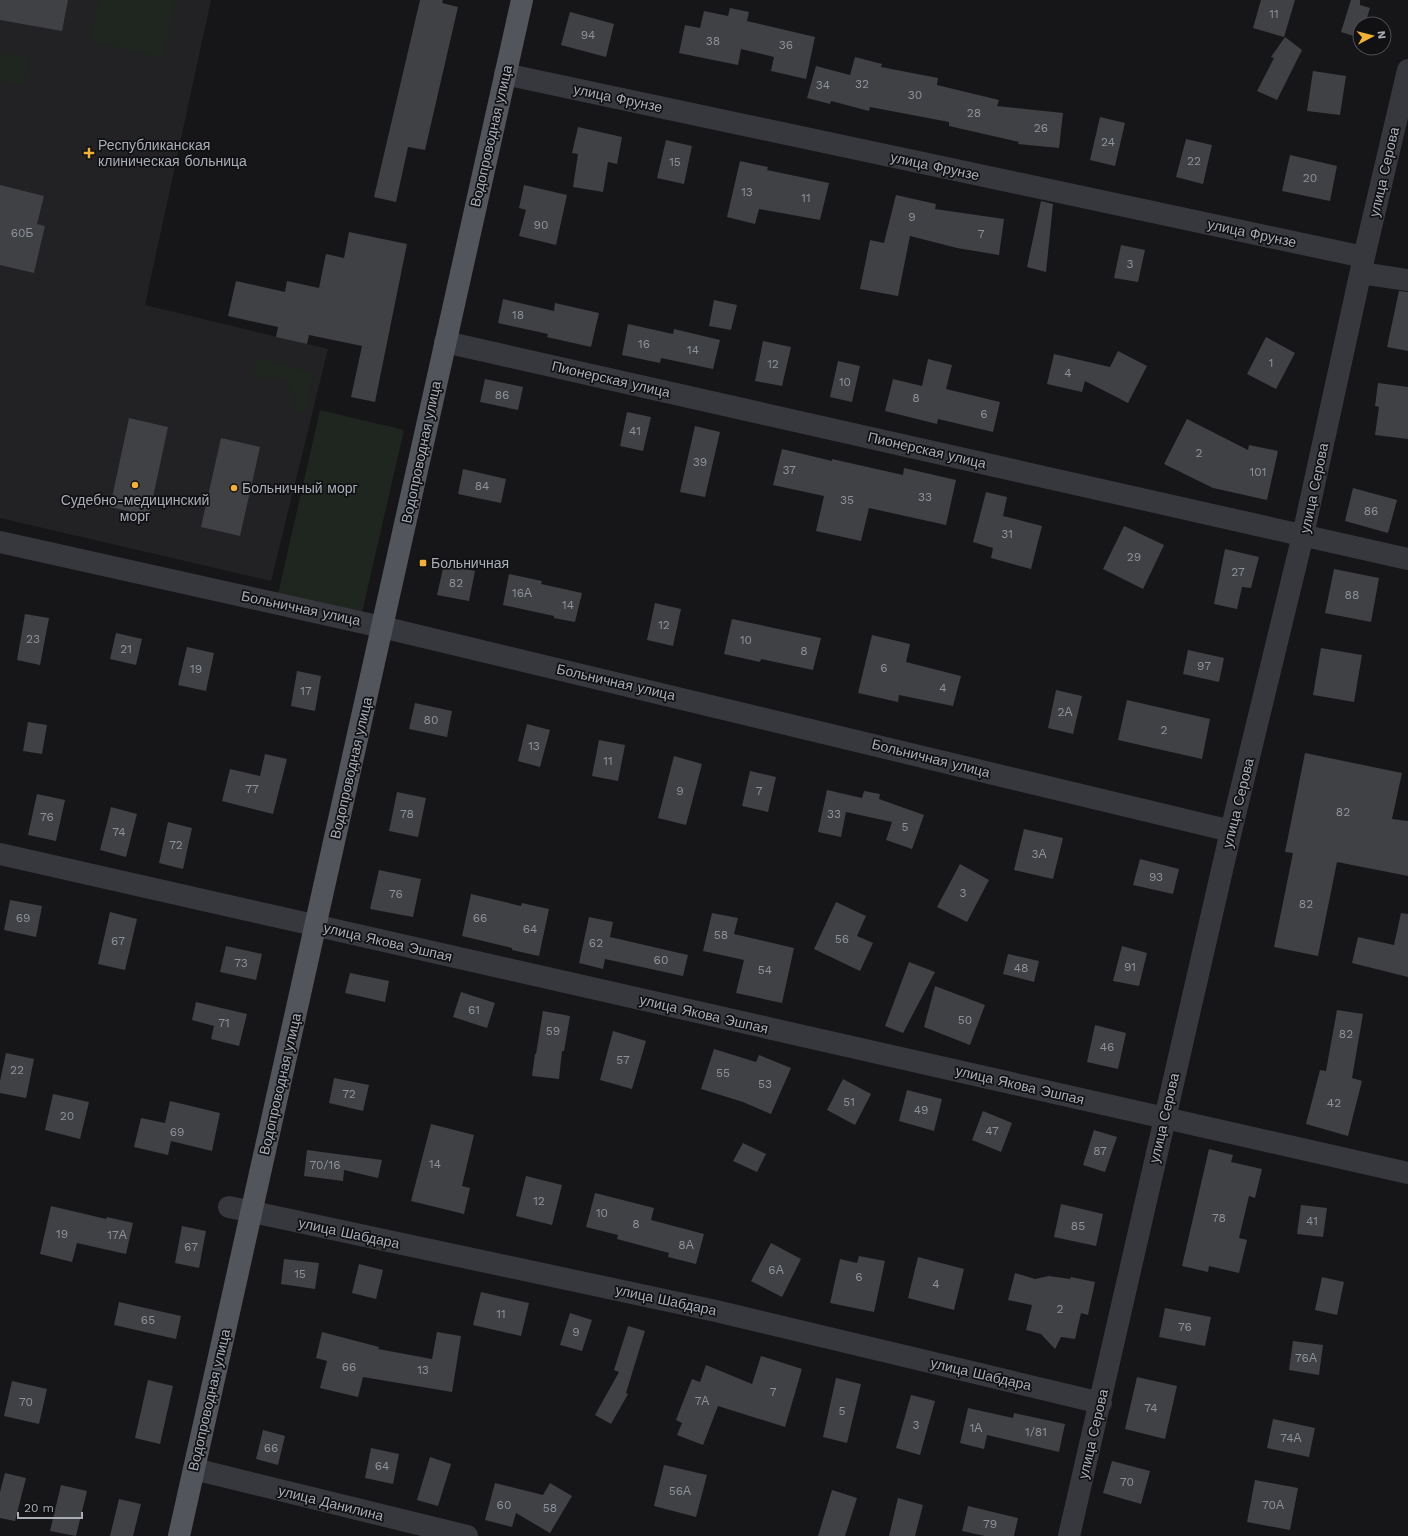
<svg xmlns="http://www.w3.org/2000/svg" width="1408" height="1536" font-family="'Work Sans',sans-serif">
<style>
.built{fill:#222225}
.green{fill:#1e261f}
.building{fill:#404145}
.lines{fill:none;stroke-linecap:round;stroke-linejoin:round}
.minor{stroke:#37383d;stroke-width:22}
.tertiary{stroke:#37383d;stroke-width:22}
.primary{stroke:#53555c;stroke-width:22}
.poi-dot{fill:#f2b134;stroke:#111113;stroke-width:1.5}
.labels{text-anchor:middle;dominant-baseline:central;stroke-width:3.5;stroke-linejoin:round;paint-order:stroke}
.number-label{font-size:12px;fill:#8e929b}
.street-label{font-size:14px;fill:#a8adb8;stroke:#111113}
.poi-label{font-size:14px;fill:#a8adb8;stroke:#111113;text-anchor:start}
</style>
<rect width="100%" height="100%" fill="#161618"/>
<!-- built -->
<path class="built" d="M0,0H211L145,305L328,349L271,581L0,518Z"/>
<!-- green -->
<path class="green" d="M99,0H176L163,58L90,41Z
M0,53L30,58L24,85L0,81Z
M260,358L312,373V381L306,413L295,410L296,397L288,392L291,382L278,377L256,379L253,369Z
M320,410L404,430L362,613L278,594Z"/>
<!-- building -->
<path class="building" d="M0,0H68L62,31L0,20Z
M420,0H443L442,3L458,7L425,150L408,147L396,202L374,197Z
M1261,0H1295L1284,37L1253,28Z
M1351,0H1360V5L1370,8L1365,24H1360V38L1341,32Z
M730,8L749,12L747,21L815,37L806,79L771,71L774,57L741,49L738,65L679,53L685,25L700,28L704,11L728,16Z
M570,12L614,24L606,57L561,45Z
M1285,37L1302,50L1277,100L1257,91L1274,58L1271,57Z
M855,57L882,64L881,67L938,78L937,85L999,100L997,106L1063,113L1059,148L1018,144L1019,142L949,126V122L870,107L869,111L831,101L830,104L807,98L816,66L850,75Z
M1313,71L1346,76L1340,115L1307,111Z
M1100,117L1125,123L1115,166L1090,160Z
M578,127L622,137L617,164L608,162L603,192L573,187L578,154L572,153Z
M1186,139L1212,145L1203,184L1176,177Z
M666,140L692,146L684,184L657,178Z
M1290,155L1337,166L1330,201L1282,191Z
M740,161L768,167L767,170L829,183L820,220L759,209L755,224L727,217Z
M0,185L44,196L37,224L45,226L34,273L0,265Z
M524,185L567,195L556,245L519,236L526,210L519,208Z
M896,195L936,204L935,209L1004,219L999,255L957,248L910,236L898,296L860,289L870,240L884,243Z
M1041,201L1053,204L1046,272L1027,267Z
M349,232L407,244L375,402L351,397L362,346L309,335L307,344L276,337L278,327L228,316L236,281L285,292L287,281L319,288L326,254L344,258Z
M1121,245L1145,250L1138,282L1114,278Z
M1399,291L1408,292V351L1387,347Z
M503,299L554,311L555,303L599,313L591,347L547,337L548,334L498,323Z
M714,300L737,305L731,330L709,326Z
M628,324L673,334L674,329L720,340L713,369L661,358L660,363L622,355Z
M1266,337L1295,353L1276,389L1247,374Z
M763,341L791,347L782,386L755,381Z
M1118,351L1147,366L1128,403L1085,381L1082,392L1047,384L1054,354L1110,367Z
M928,359L952,365L946,389L1000,402L993,432L938,419L937,424L885,411L893,379L922,386Z
M838,361L860,366L852,402L830,397Z
M485,379L523,387L518,410L480,402Z
M1378,383L1408,387V439L1375,435L1379,407L1375,406Z
M627,412L651,417L643,451L620,446Z
M129,418L168,427L149,516L110,507Z
M1187,419L1248,450L1249,445L1278,451L1267,500L1213,488L1164,464Z
M695,426L720,432L705,497L680,492Z
M221,438L260,447L240,536L201,527Z
M782,449L832,461V459L903,475L904,468L956,480L946,525L869,508L861,541L816,531L824,496L773,485Z
M463,469L506,479L501,503L458,494Z
M1353,488L1397,500L1388,533L1345,521Z
M986,492L1007,497L1003,516L1042,526L1031,569L991,558L993,548L973,542Z
M1124,526L1164,545L1143,589L1103,569Z
M1225,549L1259,557L1251,588L1242,587L1237,609L1214,604Z
M444,564L475,571L469,601L437,595Z
M1334,569L1379,578L1371,622L1325,613Z
M509,574L542,581L541,584L582,593L575,622L554,618V616L503,605Z
M655,603L681,609L673,646L647,640Z
M25,614L49,618L40,665L17,660Z
M732,619L821,638L813,670L761,659L760,662L724,654Z
M116,633L142,639L136,665L110,659Z
M872,635L910,644L906,662L961,676L953,706L899,695L898,702L858,693Z
M187,647L214,653L206,691L178,685Z
M1321,648L1362,655L1354,702L1313,695Z
M1188,650L1224,658L1219,682L1183,674Z
M297,671L321,676L315,711L291,706Z
M1056,690L1082,696L1073,734L1048,728Z
M1127,700L1210,719L1202,759L1118,740Z
M415,703L452,711L447,737L409,729Z
M28,722L47,725L42,754L23,751Z
M527,724L550,730L540,767L518,761Z
M599,740L625,745L618,781L592,776Z
M1305,753L1402,773L1392,819L1408,821V876L1337,862L1318,956L1274,947L1293,853L1285,852Z
M265,754L287,759L273,814L222,801L230,769L260,776Z
M674,756L702,764L686,825L658,818Z
M750,771L776,777L768,812L742,806Z
M827,790L862,798L864,791L880,794L879,799L924,815L912,849L886,840L892,822L846,812L841,837L818,832Z
M397,792L426,798L418,837L389,831Z
M37,794L65,800L56,841L28,835Z
M111,807L137,814L126,857L100,850Z
M168,822L192,828L183,869L159,863Z
M1024,829L1063,838L1053,879L1014,870Z
M1140,859L1179,869L1173,894L1133,885Z
M960,864L989,880L967,922L937,907Z
M379,870L421,879L413,917L370,909Z
M471,894L521,906L522,903L549,909L539,956L512,950V948L462,936Z
M10,900L42,906L36,937L4,930Z
M836,902L866,916L857,936L873,943L860,971L814,949Z
M110,912L137,919L125,970L98,964Z
M712,913L738,918L734,934L794,948L782,1003L736,993L744,960L703,951Z
M1401,913L1408,914V977L1352,963L1358,937L1394,945Z
M589,917L613,922L610,937L688,955L683,976L605,959L603,969L579,963Z
M226,946L262,954L256,980L220,972Z
M1122,946L1147,953L1139,986L1113,981Z
M1008,954L1039,961L1034,982L1003,974Z
M909,962L935,972L903,1033L885,1026Z
M350,973L389,981L385,1002L345,993Z
M935,986L985,1005L970,1045L924,1027Z
M461,992L495,1003L487,1028L453,1017Z
M196,1002L247,1014L239,1046L211,1039L214,1026L192,1020Z
M1337,1010L1363,1014L1352,1078L1362,1081L1348,1136L1306,1124L1320,1070L1326,1071Z
M543,1011L570,1016L564,1051H562L559,1079L532,1076L535,1054H536Z
M1095,1025L1126,1033L1118,1069L1087,1062Z
M613,1031L646,1041L632,1089L600,1080Z
M714,1049L756,1062L759,1055L791,1068L771,1114L743,1102L701,1089Z
M6,1053L34,1059L26,1098L0,1093V1081Z
M334,1078L369,1085L363,1111L329,1103Z
M843,1079L871,1094L855,1125L827,1110Z
M907,1090L942,1099L934,1131L899,1121Z
M53,1094L89,1102L80,1139L45,1130Z
M170,1101L220,1113L212,1151L171,1141L168,1155L134,1147L141,1118L165,1123Z
M983,1111L1012,1123L1001,1152L972,1140Z
M431,1124L474,1135L462,1186L470,1188L464,1214L411,1201Z
M1094,1130L1117,1137L1105,1172L1083,1165Z
M743,1143L766,1154L757,1172L733,1161Z
M1209,1149L1233,1155L1231,1162L1262,1169L1255,1198L1249,1196L1239,1238L1247,1240L1239,1273L1209,1266L1208,1272L1182,1266Z
M307,1150L382,1160L378,1178L344,1170L343,1181L304,1176Z
M526,1176L562,1185L552,1225L516,1216Z
M595,1193L654,1208L651,1220L704,1234L696,1264L668,1257L669,1253L617,1239L618,1235L586,1227Z
M1061,1204L1103,1214L1096,1246L1054,1237Z
M1301,1205L1327,1208L1323,1237L1297,1234Z
M51,1206L106,1219L107,1217L133,1223L126,1254L77,1243L72,1262L40,1254Z
M182,1226L206,1231L199,1268L175,1263Z
M771,1243L801,1259L782,1297L751,1281Z
M859,1256L885,1261L874,1312L830,1303L840,1259L857,1263Z
M918,1257L964,1269L954,1310L908,1298Z
M284,1259L319,1263L315,1289L281,1284Z
M359,1264L383,1270L376,1299L352,1293Z
M1015,1273L1035,1279L1049,1276L1070,1279L1071,1277L1095,1282L1088,1315L1081,1313L1075,1339L1061,1337L1055,1349L1041,1334L1026,1330L1032,1305L1008,1300Z
M1322,1277L1344,1282L1337,1315L1315,1310Z
M481,1292L529,1303L521,1336L473,1325Z
M119,1302L181,1316L176,1339L114,1325Z
M1165,1308L1211,1317L1205,1346L1159,1337Z
M570,1313L592,1320L582,1351L560,1345Z
M628,1326L645,1331L626,1393L628,1394L611,1424L595,1415L619,1372L614,1370Z
M322,1332L379,1347L378,1349L432,1359L437,1332L461,1336L452,1392L363,1377L358,1397L320,1388L327,1361L316,1358Z
M1293,1341L1323,1345L1319,1375L1289,1370Z
M761,1356L802,1369L785,1427L718,1406L703,1445L677,1435L682,1423L676,1420L692,1379L700,1382L706,1365L752,1384Z
M1137,1377L1177,1386L1165,1439L1125,1429Z
M836,1378L861,1384L847,1443L823,1437Z
M148,1380L173,1386L160,1444L135,1438Z
M12,1381L47,1389L39,1424L4,1416Z
M911,1395L935,1401L920,1455L896,1448Z
M968,1408L1013,1418L1014,1413L1065,1424L1059,1452L987,1435L984,1449L960,1443Z
M1273,1419L1315,1428L1309,1457L1267,1448Z
M263,1430L285,1436L278,1465L256,1459Z
M371,1448L399,1454L393,1484L365,1478Z
M430,1457L451,1464L438,1506L417,1500Z
M1112,1461L1150,1471L1141,1504L1103,1493Z
M664,1465L707,1475L696,1517L654,1506Z
M5,1473L26,1478L15,1521L0,1518V1492Z
M1255,1480L1298,1488L1290,1530L1247,1522Z
M495,1483L543,1495L550,1483L572,1496L550,1533L516,1513L512,1527L485,1520Z
M61,1485L87,1491L76,1536L50,1531Z
M832,1490L857,1498L845,1536H818Z
M898,1498L923,1505L915,1536H889Z
M119,1499L141,1504L133,1536H110Z
M968,1506L1018,1518L1014,1536H985L962,1531Z"/>
<g class="lines">
<!-- minor -->
<path class="minor" d="M505,74L1364,257
M1361,273L1408,280
M445,342L1408,559
M382,627L1231,831
M0,854L1408,1173
M229,1207L716,1311L1101,1403
M194,1469L467,1536
M1069,1536L1231,831L1303,535L1364,257L1408,70"/>
<!-- tertiary -->
<path class="tertiary" d="M0,542L382,627"/>
<!-- primary -->
<path class="primary" d="M179,1536L522,0"/>
</g>
<!-- markers -->
<g class="poi-dot">
<path d="M87 147h4v4h4v4h-4v4h-4v-4h-4v-4h4z"/>
<circle cx="135" cy="485" r="4"/>
<circle cx="234" cy="488" r="4"/>
<rect x="419" y="559" width="8" height="8" rx="2"/>
</g>
<g class="labels">
<!-- number labels -->
<g class="number-label">
<text x="1274" y="14">11</text>
<text x="588" y="35">94</text>
<text x="713" y="41">38</text>
<text x="786" y="45">36</text>
<text x="862" y="84">32</text>
<text x="823" y="85">34</text>
<text x="915" y="95">30</text>
<text x="974" y="113">28</text>
<text x="1041" y="128">26</text>
<text x="1108" y="142">24</text>
<text x="1194" y="161">22</text>
<text x="675" y="162">15</text>
<text x="1310" y="178">20</text>
<text x="747" y="192">13</text>
<text x="806" y="198">11</text>
<text x="912" y="217">9</text>
<text x="541" y="225">90</text>
<text x="22" y="233">60Б</text>
<text x="981" y="234">7</text>
<text x="1130" y="264">3</text>
<text x="518" y="315">18</text>
<text x="644" y="344">16</text>
<text x="693" y="350">14</text>
<text x="1271" y="363">1</text>
<text x="773" y="364">12</text>
<text x="1068" y="373">4</text>
<text x="845" y="382">10</text>
<text x="502" y="395">86</text>
<text x="916" y="398">8</text>
<text x="984" y="414">6</text>
<text x="635" y="431">41</text>
<text x="1199" y="453">2</text>
<text x="700" y="462">39</text>
<text x="789" y="470">37</text>
<text x="1258" y="472">101</text>
<text x="482" y="486">84</text>
<text x="925" y="497">33</text>
<text x="847" y="500">35</text>
<text x="1371" y="511">86</text>
<text x="1007" y="534">31</text>
<text x="1134" y="557">29</text>
<text x="1238" y="572">27</text>
<text x="456" y="583">82</text>
<text x="522" y="593">16А</text>
<text x="1352" y="595">88</text>
<text x="568" y="605">14</text>
<text x="664" y="625">12</text>
<text x="33" y="639">23</text>
<text x="746" y="640">10</text>
<text x="126" y="649">21</text>
<text x="804" y="651">8</text>
<text x="1204" y="666">97</text>
<text x="884" y="668">6</text>
<text x="196" y="669">19</text>
<text x="943" y="688">4</text>
<text x="306" y="691">17</text>
<text x="1065" y="712">2А</text>
<text x="431" y="720">80</text>
<text x="1164" y="730">2</text>
<text x="534" y="746">13</text>
<text x="608" y="761">11</text>
<text x="252" y="789">77</text>
<text x="680" y="791">9</text>
<text x="759" y="791">7</text>
<text x="1343" y="812">82</text>
<text x="407" y="814">78</text>
<text x="834" y="814">33</text>
<text x="47" y="817">76</text>
<text x="905" y="827">5</text>
<text x="119" y="832">74</text>
<text x="176" y="845">72</text>
<text x="1039" y="854">3А</text>
<text x="1156" y="877">93</text>
<text x="963" y="893">3</text>
<text x="396" y="894">76</text>
<text x="1306" y="904">82</text>
<text x="23" y="918">69</text>
<text x="480" y="918">66</text>
<text x="530" y="929">64</text>
<text x="721" y="935">58</text>
<text x="842" y="939">56</text>
<text x="118" y="941">67</text>
<text x="596" y="943">62</text>
<text x="661" y="960">60</text>
<text x="241" y="963">73</text>
<text x="1130" y="967">91</text>
<text x="1021" y="968">48</text>
<text x="765" y="970">54</text>
<text x="474" y="1010">61</text>
<text x="965" y="1020">50</text>
<text x="224" y="1023">71</text>
<text x="553" y="1031">59</text>
<text x="1346" y="1034">82</text>
<text x="1107" y="1047">46</text>
<text x="623" y="1060">57</text>
<text x="17" y="1070">22</text>
<text x="723" y="1073">55</text>
<text x="765" y="1084">53</text>
<text x="349" y="1094">72</text>
<text x="849" y="1102">51</text>
<text x="1334" y="1103">42</text>
<text x="921" y="1110">49</text>
<text x="67" y="1116">20</text>
<text x="992" y="1131">47</text>
<text x="177" y="1132">69</text>
<text x="1100" y="1151">87</text>
<text x="435" y="1164">14</text>
<text x="325" y="1165">70/16</text>
<text x="539" y="1201">12</text>
<text x="602" y="1213">10</text>
<text x="1219" y="1218">78</text>
<text x="1312" y="1221">41</text>
<text x="636" y="1224">8</text>
<text x="1078" y="1226">85</text>
<text x="62" y="1234">19</text>
<text x="117" y="1235">17А</text>
<text x="686" y="1245">8А</text>
<text x="191" y="1247">67</text>
<text x="776" y="1270">6А</text>
<text x="300" y="1274">15</text>
<text x="859" y="1277">6</text>
<text x="936" y="1284">4</text>
<text x="1060" y="1309">2</text>
<text x="501" y="1314">11</text>
<text x="148" y="1320">65</text>
<text x="1185" y="1327">76</text>
<text x="576" y="1332">9</text>
<text x="1306" y="1358">76А</text>
<text x="349" y="1367">66</text>
<text x="423" y="1370">13</text>
<text x="773" y="1392">7</text>
<text x="702" y="1401">7А</text>
<text x="26" y="1402">70</text>
<text x="1151" y="1408">74</text>
<text x="842" y="1411">5</text>
<text x="916" y="1425">3</text>
<text x="976" y="1428">1А</text>
<text x="1036" y="1432">1/81</text>
<text x="1291" y="1438">74А</text>
<text x="271" y="1448">66</text>
<text x="382" y="1466">64</text>
<text x="1127" y="1482">70</text>
<text x="680" y="1491">56А</text>
<text x="504" y="1505">60</text>
<text x="1273" y="1505">70А</text>
<text x="550" y="1508">58</text>
<text x="990" y="1524">79</text>
</g>
<!-- street labels -->
<g class="street-label">
<text transform="translate(618 98) rotate(12)">улица Фрунзе</text>
<text transform="translate(491 136) rotate(-77)">Водопроводная улица</text>
<text transform="translate(935 166) rotate(12)">улица Фрунзе</text>
<text transform="translate(1384 172) rotate(-77)">улица Серова</text>
<text transform="translate(1252 233) rotate(12)">улица Фрунзе</text>
<text transform="translate(611 379) rotate(13)">Пионерская улица</text>
<text transform="translate(927 450) rotate(13)">Пионерская улица</text>
<text transform="translate(421 452) rotate(-78)">Водопроводная улица</text>
<text transform="translate(1314 488) rotate(-78)">улица Серова</text>
<text transform="translate(301 608) rotate(12)">Больничная улица</text>
<text transform="translate(616 682) rotate(13)">Больничная улица</text>
<text transform="translate(931 758) rotate(14)">Больничная улица</text>
<text transform="translate(351 768) rotate(-77)">Водопроводная улица</text>
<text transform="translate(1238 803) rotate(-76)">улица Серова</text>
<text transform="translate(388 942) rotate(13)">улица Якова Эшпая</text>
<text transform="translate(704 1014) rotate(13)">улица Якова Эшпая</text>
<text transform="translate(280 1084) rotate(-77)">Водопроводная улица</text>
<text transform="translate(1020 1085) rotate(13)">улица Якова Эшпая</text>
<text transform="translate(1164 1118) rotate(-77)">улица Серова</text>
<text transform="translate(349 1233) rotate(12)">улица Шабдара</text>
<text transform="translate(666 1300) rotate(12)">улица Шабдара</text>
<text transform="translate(981 1374) rotate(13)">улица Шабдара</text>
<text transform="translate(209 1400) rotate(-77)">Водопроводная улица</text>
<text transform="translate(1093 1434) rotate(-77)">улица Серова</text>
<text transform="translate(331 1503) rotate(14)">улица Данилина</text>
</g>
<!-- poi labels -->
<g class="poi-label">
<text x="98" y="145">Республиканская<tspan x="98" dy="16">клиническая больница</tspan></text>
<text x="242" y="488">Больничный морг</text>
<text x="135" y="500" text-anchor="middle">Судебно-медицинский<tspan x="135" dy="16">морг</tspan></text>
<text x="431" y="563">Больничная</text>
</g>
</g>
<!-- north arrow -->
<g transform="translate(1372 36) rotate(83)"><circle r="19" fill="#111113" stroke="#4d4f55"/>
<path d="M0-3L7 15L0 10L-7 15Z" fill="#f2b134"/>
<text y="-6" font-size="11" font-weight="bold" text-anchor="middle" fill="#a8adb8">N</text>
</g>
<!-- scale -->
<path d="M18 1512v6h64v-6" fill="none" stroke="#a8adb8" stroke-width="2"/>
<text x="24" y="1512" font-size="12" fill="#a8adb8" stroke="#111113" stroke-width="3" paint-order="stroke">20 m</text>
</svg>
